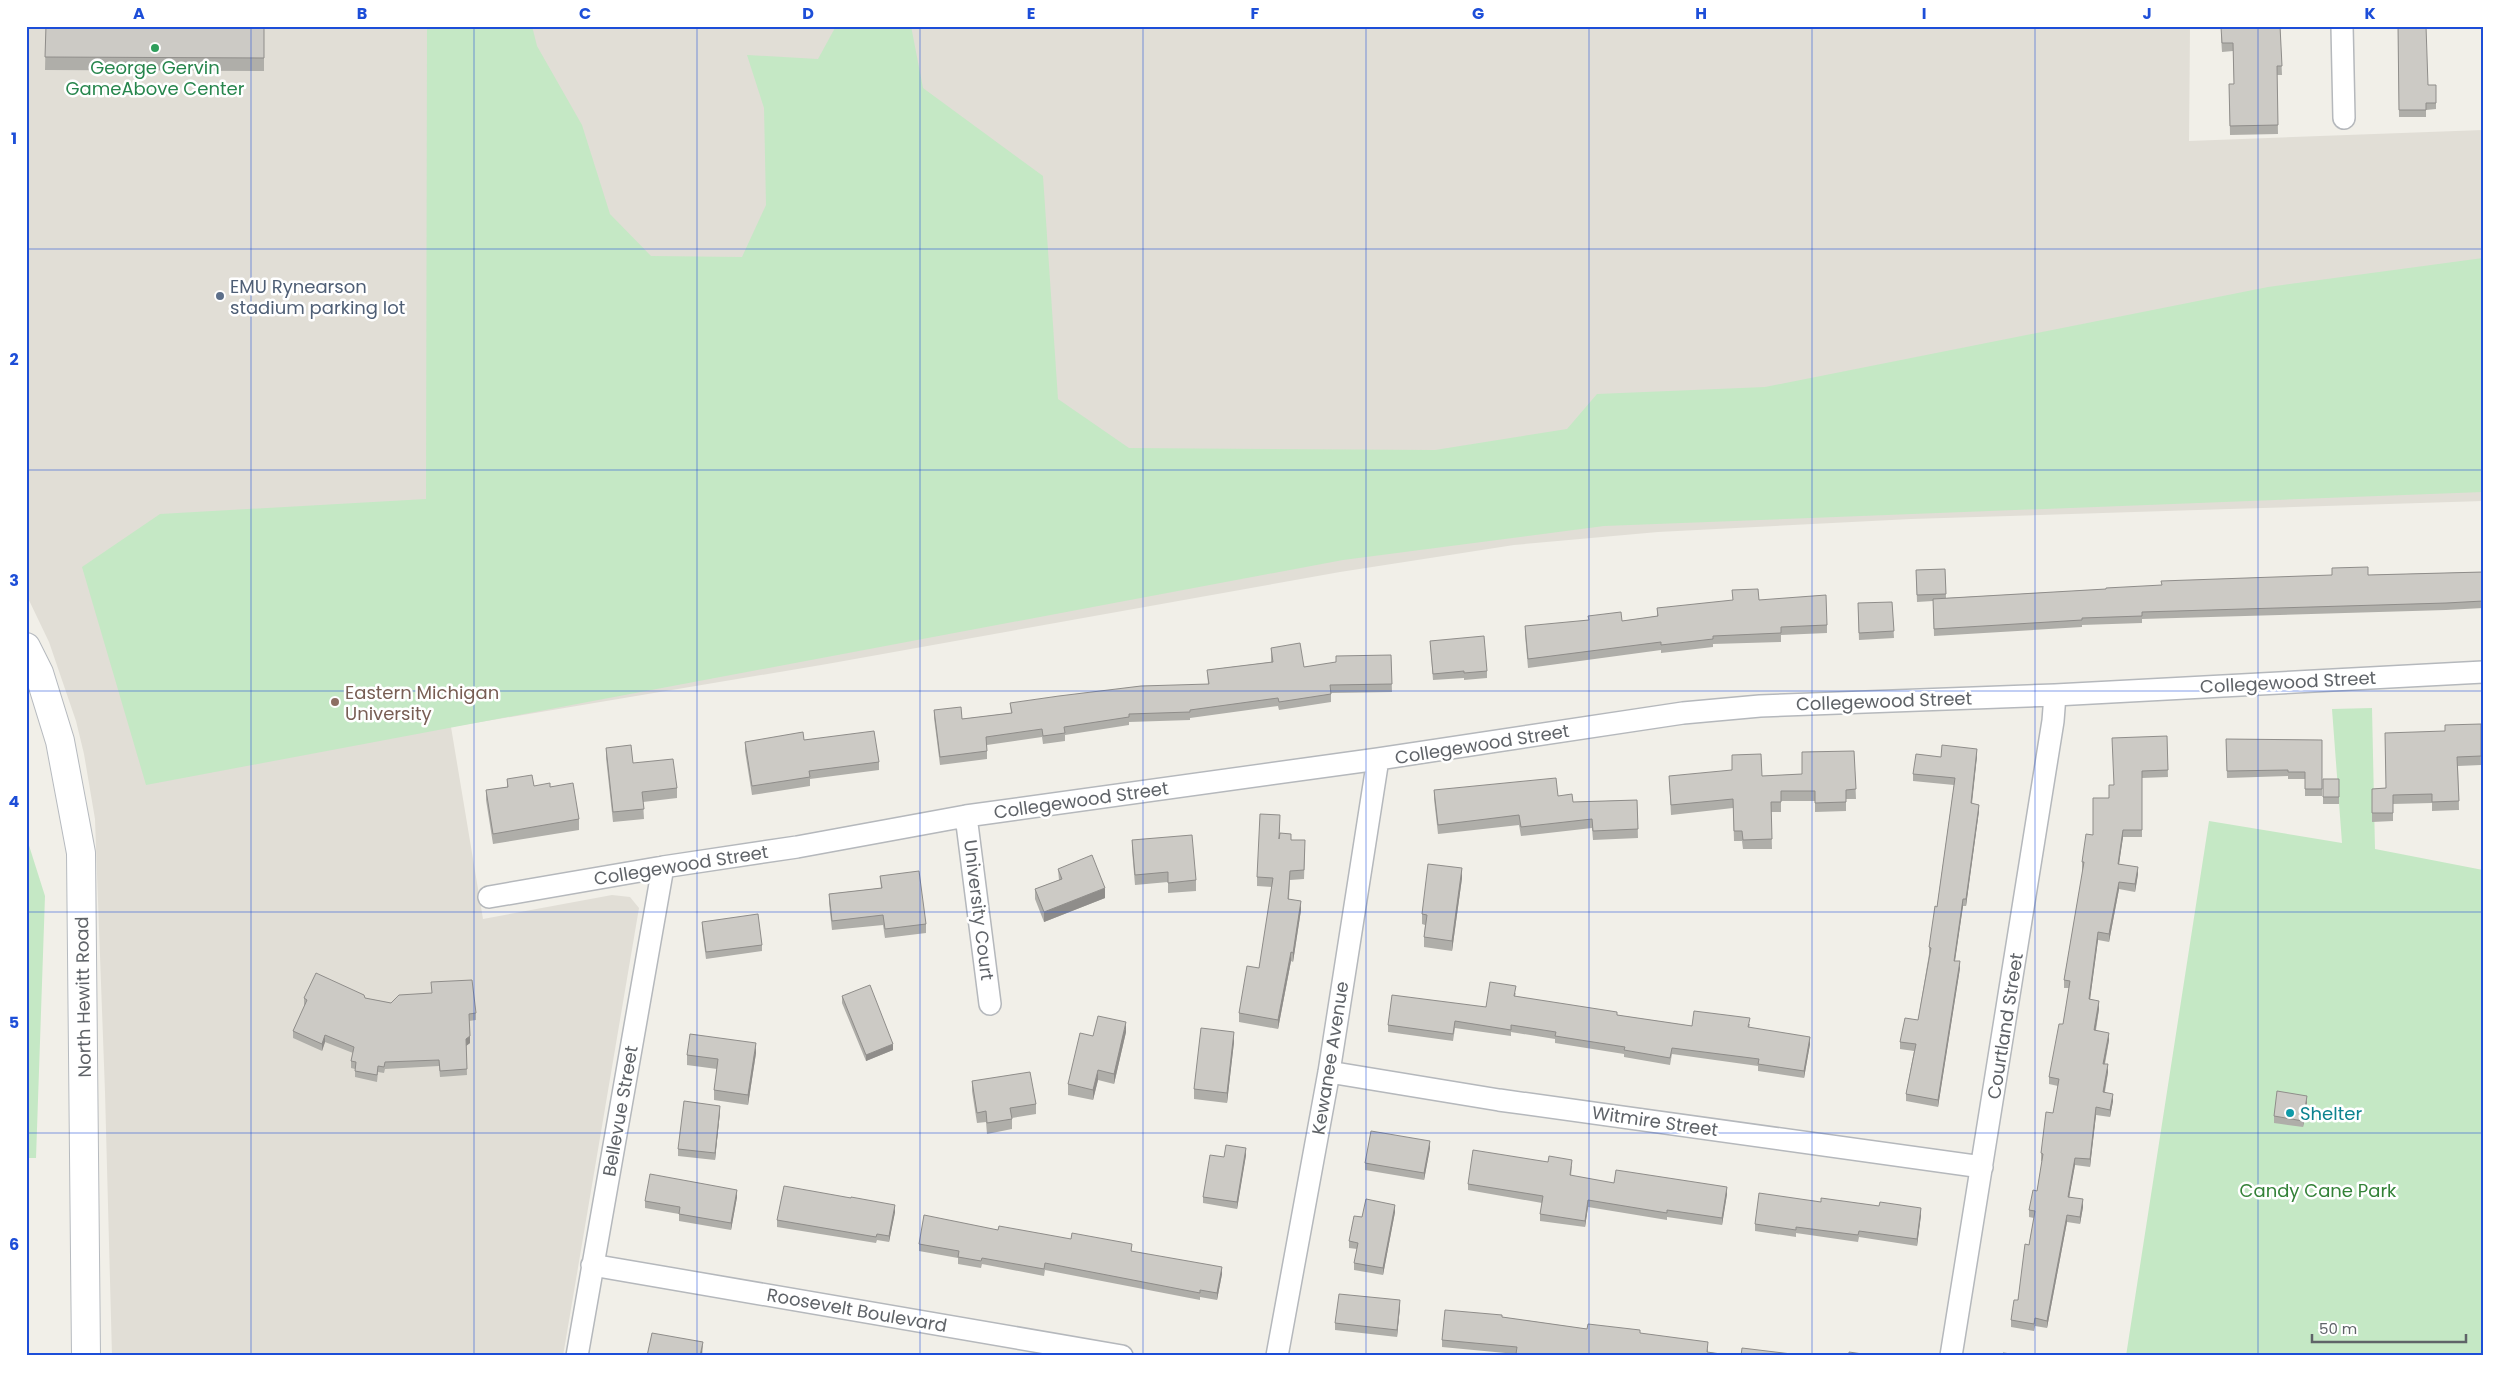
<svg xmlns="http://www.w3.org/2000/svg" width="2509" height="1382" font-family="Poppins,sans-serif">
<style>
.education{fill:#e1ded6}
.green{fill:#c5e8c5}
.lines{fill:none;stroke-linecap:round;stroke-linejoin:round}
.minor-casing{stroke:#b5b8bc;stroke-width:24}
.secondary-casing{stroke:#b6babf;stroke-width:30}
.minor{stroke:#fff;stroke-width:21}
.secondary{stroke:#fff;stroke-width:28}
.wall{fill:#afaea9}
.shaded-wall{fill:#8f8d8a}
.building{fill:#cccac5;stroke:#8f8d8a}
.grid{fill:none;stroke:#1d4ed8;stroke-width:1;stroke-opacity:0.55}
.leisure-dot{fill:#2e9e5b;stroke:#fff;stroke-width:2}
.service-dot{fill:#5c6f8a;stroke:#fff;stroke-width:2}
.education-dot{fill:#8d6e63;stroke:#fff;stroke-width:2}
.culture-dot{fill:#0f9aa8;stroke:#fff;stroke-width:2}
.labels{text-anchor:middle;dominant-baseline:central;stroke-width:5;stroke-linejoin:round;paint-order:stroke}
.leisure-label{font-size:18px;fill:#27864d;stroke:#fff}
.service-label{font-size:18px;fill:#4e5e75;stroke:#fff;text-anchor:start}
.street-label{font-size:18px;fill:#5f6368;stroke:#fff}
.education-label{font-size:18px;fill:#785e54;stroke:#fff;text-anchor:start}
.culture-label{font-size:18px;fill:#0d838f;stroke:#fff;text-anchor:start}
.park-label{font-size:18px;fill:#348238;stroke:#fff}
.neatline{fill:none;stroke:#1d4ed8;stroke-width:2}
.grid-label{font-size:16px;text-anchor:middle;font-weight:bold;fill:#1d4ed8}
</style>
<rect width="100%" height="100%" fill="#f1efe8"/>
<!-- education -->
<path class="education" d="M26,26H2190L2189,141L2483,130V501L1911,519L1658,532L1514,545L1340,572L827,664L451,727L483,919L612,895L630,897L639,908L563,1356H112L105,1092L95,819L84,754L76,721L49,642L26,594Z"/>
<!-- green -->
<path class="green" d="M427,26H532L537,46L582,125L610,214L651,256L742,257L766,205L764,108L747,55L818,59L836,26H911L923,88L1043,176L1058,399L1129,448L1435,450L1567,429L1597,394L1765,387L2268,287L2483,258V492L1604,526L1343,560L146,785L82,567L160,514L426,499Z
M2372,708L2375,849L2483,870V1356H2126L2209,821L2342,843L2332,709Z
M26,836L45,896L36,1158H26Z"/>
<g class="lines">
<defs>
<path id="minor" d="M2342,26L2344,118
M966,816L990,1004
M489,897L663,867L797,847L966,816L1378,759L1683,713L1760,706L2055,695L2483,672
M1329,1072L1499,1100L1982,1167
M592,1265L1122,1356
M577,1356L663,867
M1277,1356L1329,1072L1378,759
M1951,1356L2053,721L2055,695"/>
<path id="secondary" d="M26,647L39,673L60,741L81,853L86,1356"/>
</defs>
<!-- minor casing -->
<use href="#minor" class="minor-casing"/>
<!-- secondary casing -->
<use href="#secondary" class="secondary-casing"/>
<!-- minor -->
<use href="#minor" class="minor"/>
<!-- secondary -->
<use href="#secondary" class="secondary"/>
</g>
<!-- wall -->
<path class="wall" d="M46,26H264V71L45,70Z
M2228,26H2280L2282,75H2277L2278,134L2230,135L2229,84H2234L2233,51L2222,52L2221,36Z
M2398,26L2428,85H2436V109L2426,110V117H2399Z
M1945,569L1946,598L2368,575L2483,572V608L2446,610L2142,619V623L2082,625V627L1934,636L1933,601L1917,602L1916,570Z
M1759,600L1827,625V633L1781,635V642L1713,644V647L1661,653V650L1528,668L1525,635V626L1622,621L1657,616V608Z
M1892,602L1894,638L1859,640L1858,610Z
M1430,641L1487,671V678L1464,680V678L1433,680Z
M1271,648L1304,667L1391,655L1392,692L1331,693V702L1279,710L1278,706L1190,718V720L1129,722V725L1065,735V741L1043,744L1042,737L987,745V759L940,765L934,718V710L962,719L1011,713L1010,703L1208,684L1207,670L1271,662Z
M2481,724V765L2458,766L2459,810L2432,811V803L2393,804V821L2372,822V789L2386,788L2445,731Z
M2167,736L2168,777L2142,778V837H2123L2119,864L2138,874L2135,892L2119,889L2109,942L2098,940L2090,999L2099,1009L2096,1030L2109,1040L2105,1064L2108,1072L2105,1092L2113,1101L2110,1117L2096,1115L2090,1167L2075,1165L2069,1197L2083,1207L2080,1224L2067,1222L2047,1328L2035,1326L2034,1331L2011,1327V1320L2018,1300L2034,1218L2029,1217V1210L2037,1191L2042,1161H2041V1153L2053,1113L2058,1086L2049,1084V1077L2063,1024L2069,988H2064V980L2083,870H2082V862L2114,785Z
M2226,739L2322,740V796H2305V779H2288V776L2227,778Z
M804,740L879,762V770L810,779V786L752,795L745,751V742Z
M606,748L677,788V798L643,802L644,819L613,822L606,758Z
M1854,751L1856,799H1846V811L1815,812V801H1781V812H1771L1772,849H1743L1742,841H1734L1733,808L1671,815L1669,776H1762L1802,774Z
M1977,756L1972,804L1979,811L1966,906H1963L1955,961L1960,968L1938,1107L1906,1101V1094L1914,1051L1900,1049V1042L1918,1020L1929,954V947L1937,907L1954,785L1913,781V774L1941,757Z
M507,779L534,786L550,787L579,819V830L493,844L486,800V790L507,787Z
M2323,779H2339V804H2323Z
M1434,790L1558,796L1573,802L1637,800L1638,838L1593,840L1592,828L1521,836L1519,825L1438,834L1434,799Z
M1279,837L1291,840L1305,849L1304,879L1290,880L1289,899L1301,910L1293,962L1291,961L1278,1029L1239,1022V1013L1259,968L1272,887L1257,886V877Z
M1132,840L1196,880V891L1168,893V882L1135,885L1132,850Z
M1058,869L1105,898L1044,922L1035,899V889L1059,880Z
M880,876L926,924V933L885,938L883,925L832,930L829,903V894L881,888Z
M1462,878L1452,951L1424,947V937L1425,925L1422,924V914Z
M702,922L762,945V951L706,959L702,929Z
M1516,993L1515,996L1617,1015L1692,1026L1750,1024L1749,1028L1810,1044L1804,1078L1758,1071V1066L1672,1054L1670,1065L1624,1057V1054L1555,1043V1039L1511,1032V1036L1455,1028L1453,1041L1388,1032V1025L1486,1007Z
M842,996L893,1050L866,1061L842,1003Z
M304,998H365L391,1003L476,1013V1020L469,1021L470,1043L466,1046L467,1075L440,1077L439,1066L385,1069L384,1073L378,1072L377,1082L355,1077V1069L351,1068V1061L353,1053L325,1042L322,1051L293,1038V1031L305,1005H304Z
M1126,1032L1114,1084L1098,1080L1093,1100L1068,1095V1084L1093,1036Z
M1234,1042L1227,1103L1194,1099V1089Z
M756,1053L748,1105L714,1100V1090L717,1069L687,1065V1055Z
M972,1081L1036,1104V1114L1012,1118V1129L987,1134L986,1122L977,1123L972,1091Z
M2307,1102L2303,1127L2274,1123V1116Z
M720,1112L715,1160L678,1156V1149Z
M1430,1148L1424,1180L1365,1170V1163Z
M1246,1155L1237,1209L1203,1203V1197L1224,1157Z
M1572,1166L1571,1176L1614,1183L1727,1194L1722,1225L1667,1217V1220L1588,1207L1585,1227L1540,1221V1214L1542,1203L1468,1190V1184Z
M737,1197L731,1230L679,1221V1214L645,1208V1201Z
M851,1198L895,1212L889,1242L877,1240L876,1243L777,1227V1220Z
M1821,1202L1921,1215L1917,1246L1859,1237L1858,1242L1796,1233V1237L1755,1231V1224Z
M1395,1212L1383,1275L1354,1270V1263L1357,1249L1349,1248V1241L1362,1217Z
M998,1230L1132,1251L1222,1274L1217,1300L1200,1297V1300L1045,1270L1044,1276L982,1264L981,1268L958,1264V1258L919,1251V1244Z
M26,1238L27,1311H26Z
M1400,1307L1397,1337L1335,1330V1323Z
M1502,1317L1587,1329L1640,1333L1708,1349V1352L1735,1356H1516V1354L1442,1347V1340Z"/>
<!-- shaded-wall -->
<path class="shaded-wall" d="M1977,749V756L1971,810V803Z
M1979,805V811L1966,906V899Z
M2123,830V837L2118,871V864Z
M2138,867V874L2135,892V884Z
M1462,868V878L1452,951V941Z
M2119,882V889L2109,942V934Z
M1105,888V898L1044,922V912Z
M1963,899V906L1954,967V961Z
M1301,901V910L1293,962V953Z
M2098,932V940L2089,1007V999Z
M1291,952V961L1278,1029V1020Z
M1960,961V968L1938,1107V1100Z
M2099,1001V1009L2094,1038V1030Z
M1126,1022V1032L1114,1084V1074Z
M1234,1032V1042L1227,1103V1093Z
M2109,1033V1040L2103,1071V1064Z
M325,1035V1042L322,1051V1044Z
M470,1036V1043L466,1046V1039Z
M1810,1037V1044L1804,1078V1071Z
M756,1043V1053L748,1105V1095Z
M893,1044V1050L866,1061V1055Z
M2108,1064V1072L2103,1099V1092Z
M1098,1070V1080L1093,1100V1090Z
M2113,1094V1101L2110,1117V1110Z
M2307,1096V1102L2303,1127V1121Z
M720,1106V1112L715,1160V1153Z
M2096,1107V1115L2090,1167V1159Z
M1430,1141V1148L1424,1180V1173Z
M1246,1148V1155L1237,1209V1202Z
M2075,1158V1165L2068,1204V1197Z
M1727,1187V1194L1722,1225V1218Z
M737,1190V1197L731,1230V1223Z
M2083,1199V1207L2080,1224V1217Z
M1588,1200V1207L1585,1227V1221Z
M895,1205V1212L889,1242V1236Z
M1395,1205V1212L1383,1275V1268Z
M1921,1208V1215L1917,1246V1239Z
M2067,1215V1222L2047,1328V1321Z
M1222,1267V1274L1217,1300V1293Z
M1400,1300V1307L1397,1337V1330Z
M703,1342L702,1356H700Z"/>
<!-- building -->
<path class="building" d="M46,26H264V58L45,57Z
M2228,26H2280L2282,66H2277L2278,125L2230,126L2229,84H2234L2233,43H2222L2221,27H2228Z
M2398,26H2426L2428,85H2436V103H2426V110H2399Z
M2368,567V575L2483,572V601L2446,603L2142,612V616L2082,618V620L1934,629L1933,599L2106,589V588L2162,585L2161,581L2332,575V568Z
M1945,569L1946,594L1917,595L1916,570Z
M1758,589L1759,600L1826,595L1827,625L1781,627V633L1713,636V639L1661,645V642L1528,659L1525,626L1589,620L1588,616L1621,612L1622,621L1658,616L1657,608L1733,600L1732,590Z
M1892,602L1894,631L1859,633L1858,603Z
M1484,636L1487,671L1464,673V671L1433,674L1430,641Z
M1300,643L1304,667L1336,662V656L1391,655L1392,684L1330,685L1331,694L1279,702L1278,698L1190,710V712L1129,714V717L1064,727L1065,733L1043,736L1042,729L986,737L987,751L940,757L934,710L961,707L962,719L1012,713L1010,703L1059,696L1141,686L1209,684L1207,670L1273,662L1271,648Z
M2481,724V756L2457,757L2459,801L2432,802V794L2393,795V813H2372V789L2386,788L2385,733L2445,731V725Z
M874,731L879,762L809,771L810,777L752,786L745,742L803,732L804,740Z
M2167,736L2168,770L2142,771V830H2123L2118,864L2138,867L2135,884L2119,882L2109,934L2098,932L2089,999L2099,1001L2094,1030L2109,1033L2103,1064H2108L2103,1092L2113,1094L2110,1110L2096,1107L2090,1159L2075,1158L2068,1197L2083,1199L2080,1217L2067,1215L2047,1321L2035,1318L2034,1324L2011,1320L2014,1300H2018L2025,1244L2029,1245L2035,1211L2029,1210L2033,1190L2037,1191L2043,1154L2041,1153L2046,1112L2053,1113L2059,1079L2049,1077L2059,1024H2063L2070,981L2064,980L2084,862H2082L2086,834L2093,835V798H2109V785H2114L2112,738Z
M2226,739L2322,740V789H2305V772H2288V770L2227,771Z
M631,745L633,763L673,759L677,788L642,792L644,809L613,812L606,748Z
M1942,745L1977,749L1971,803L1979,805L1966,899H1963L1954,961H1960L1938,1100L1906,1094L1916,1044L1900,1042L1905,1018L1918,1020L1931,948L1929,947L1935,906L1937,907L1955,778L1913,774L1916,754L1941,757Z
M1854,751L1856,789L1846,790V802L1815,803V791H1781V802H1771L1772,839L1743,840L1742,831H1734L1733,799L1671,805L1669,776L1732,770V755L1761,754L1762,776L1802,774V752Z
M532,775L534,786L550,783V787L573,783L579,819L493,834L486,790L508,787L507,779Z
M1556,778L1558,796L1572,794L1573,802L1637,800L1638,829L1593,831L1592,819L1521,827L1519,815L1438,825L1434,790Z
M2323,779H2339V797H2323Z
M1260,814L1280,815L1279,839L1280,833L1291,834V840H1305L1304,870L1290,871L1288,899L1301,901L1293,953L1291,952L1278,1020L1239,1013L1247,966L1259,968L1273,878L1257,877Z
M1192,835L1196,880L1168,883V872L1135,875L1132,840Z
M1092,855L1105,888L1044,912L1035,889L1062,879L1058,869Z
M1428,864L1462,868L1452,941L1424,937L1427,915L1422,914Z
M919,871L926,924L885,929L883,915L832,921L829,894L882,888L880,876Z
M758,914L762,945L706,952L702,922Z
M316,973L364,995L365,998L391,1003L399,995L432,993L431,982L472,980L476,1013L469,1014L470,1036L466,1039L467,1069L440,1071L439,1060L385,1062L384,1067L378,1066L377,1075L355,1071L356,1062L351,1061L354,1047L325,1035L322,1044L293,1031L307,1000L304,998Z
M1490,982L1516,986L1514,996L1617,1012V1015L1692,1026L1694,1011L1750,1018L1748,1027L1810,1037L1804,1071L1758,1064L1759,1059L1672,1048L1670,1058L1624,1050L1625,1047L1555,1036L1556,1032L1511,1025V1030L1455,1021L1453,1034L1388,1025L1392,995L1486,1007Z
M870,985L893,1044L866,1055L842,996Z
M1098,1016L1126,1022L1114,1074L1098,1070L1093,1090L1068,1084L1080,1033L1093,1036Z
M1201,1028L1234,1032L1227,1093L1194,1089Z
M690,1034L756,1043L748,1095L714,1090L718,1059L687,1055Z
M1030,1072L1036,1104L1010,1108L1012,1119L987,1123L986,1111L977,1113L972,1081Z
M2277,1091L2307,1096L2303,1121L2274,1116Z
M684,1101L720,1106L715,1153L678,1149Z
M1371,1131L1430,1141L1424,1173L1365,1163Z
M1226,1145L1246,1148L1237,1202L1203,1197L1210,1155L1224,1157Z
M1473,1150L1548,1162L1549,1156L1572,1160L1570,1175L1614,1183L1616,1170L1727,1187L1722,1218L1667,1210V1213L1588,1200L1585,1221L1540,1214L1543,1196L1468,1184Z
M650,1174L737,1190L731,1223L679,1214L680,1207L645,1201Z
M784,1186L851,1198V1197L895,1205L889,1236L877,1234L876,1237L777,1220Z
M1759,1193L1821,1202V1198L1879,1206L1880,1202L1921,1208L1917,1239L1859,1231L1858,1235L1796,1227V1230L1755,1224Z
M1366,1199L1395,1205L1383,1268L1354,1263L1358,1243L1349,1241L1354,1216L1362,1217Z
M924,1215L998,1230L999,1226L1071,1239L1072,1233L1132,1244L1131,1251L1222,1267L1217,1293L1200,1290V1293L1045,1263L1044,1269L982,1258L981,1261L958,1257L959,1251L919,1244Z
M26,1238L27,1301H26Z
M1339,1294L1400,1300L1397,1330L1335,1323Z
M1445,1310L1502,1315V1317L1587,1329L1588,1324L1640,1330V1333L1708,1342L1707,1352L1735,1356H1531L1516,1354L1517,1347L1442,1340Z
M652,1333L703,1342L700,1356H647Z
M1742,1348L1808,1356H1741Z
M1849,1352L1876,1356H1849Z
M2003,1353L2029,1356H2002Z
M754,1354L764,1356H753Z"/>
<!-- grid -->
<path class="grid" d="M251,26V1356M474,26V1356M697,26V1356M920,26V1356M1143,26V1356M1366,26V1356M1589,26V1356M1812,26V1356M2035,26V1356M2258,26V1356M26,249H2483M26,470H2483M26,691H2483M26,912H2483M26,1133H2483"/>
<!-- markers -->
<circle class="leisure-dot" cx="155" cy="48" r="5"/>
<circle class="service-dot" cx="220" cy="296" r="5"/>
<circle class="education-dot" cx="335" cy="702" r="5"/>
<circle class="culture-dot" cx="2290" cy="1113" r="5"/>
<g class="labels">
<!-- leisure labels -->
<g class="leisure-label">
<text x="155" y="67">George Gervin<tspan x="155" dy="21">GameAbove Center</tspan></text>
</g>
<!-- service labels -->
<g class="service-label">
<text x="230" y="286">EMU Rynearson<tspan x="230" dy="21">stadium parking lot</tspan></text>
</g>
<!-- street labels -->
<g class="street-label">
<text transform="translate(2288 682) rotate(-3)">Collegewood Street</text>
<text transform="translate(1884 701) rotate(-2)">Collegewood Street</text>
<text transform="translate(1482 744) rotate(-9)">Collegewood Street</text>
<text transform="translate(1081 800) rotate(-8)">Collegewood Street</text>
<text transform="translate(681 865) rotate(-9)">Collegewood Street</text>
<text transform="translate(979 910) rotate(83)">University Court</text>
<text transform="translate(83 997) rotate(-91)">North Hewitt Road</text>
<text transform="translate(2005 1026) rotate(-81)">Courtland Street</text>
<text transform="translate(1330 1058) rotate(-81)">Kewanee Avenue</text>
<text transform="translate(620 1111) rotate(-80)">Bellevue Street</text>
<text transform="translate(1655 1121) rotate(8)">Witmire Street</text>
<text transform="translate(857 1310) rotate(10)">Roosevelt Boulevard</text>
</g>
<!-- education labels -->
<g class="education-label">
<text x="345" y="692">Eastern Michigan<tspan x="345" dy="21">University</tspan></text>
</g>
<!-- culture labels -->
<g class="culture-label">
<text x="2300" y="1113">Shelter</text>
</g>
<!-- park labels -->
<g class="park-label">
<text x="2318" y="1190">Candy Cane Park</text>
</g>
</g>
<!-- border -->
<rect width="2509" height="1382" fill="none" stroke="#ffffff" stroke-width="55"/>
<!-- scale -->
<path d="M2312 1334v8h154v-8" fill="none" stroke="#5f6368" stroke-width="2.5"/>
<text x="2319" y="1334" font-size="15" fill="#5f6368" stroke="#ffffff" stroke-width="4" paint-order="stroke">50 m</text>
<rect x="28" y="28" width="2454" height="1326" class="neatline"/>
<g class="grid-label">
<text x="139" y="19">A</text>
<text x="362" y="19">B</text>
<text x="585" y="19">C</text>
<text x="808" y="19">D</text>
<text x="1031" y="19">E</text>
<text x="1255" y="19">F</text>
<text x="1478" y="19">G</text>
<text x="1701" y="19">H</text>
<text x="1924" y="19">I</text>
<text x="2147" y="19">J</text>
<text x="2370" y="19">K</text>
<text x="14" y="144">1</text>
<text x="14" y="365">2</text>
<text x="14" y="586">3</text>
<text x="14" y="807">4</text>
<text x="14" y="1028">5</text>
<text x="14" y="1250">6</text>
</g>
</svg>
